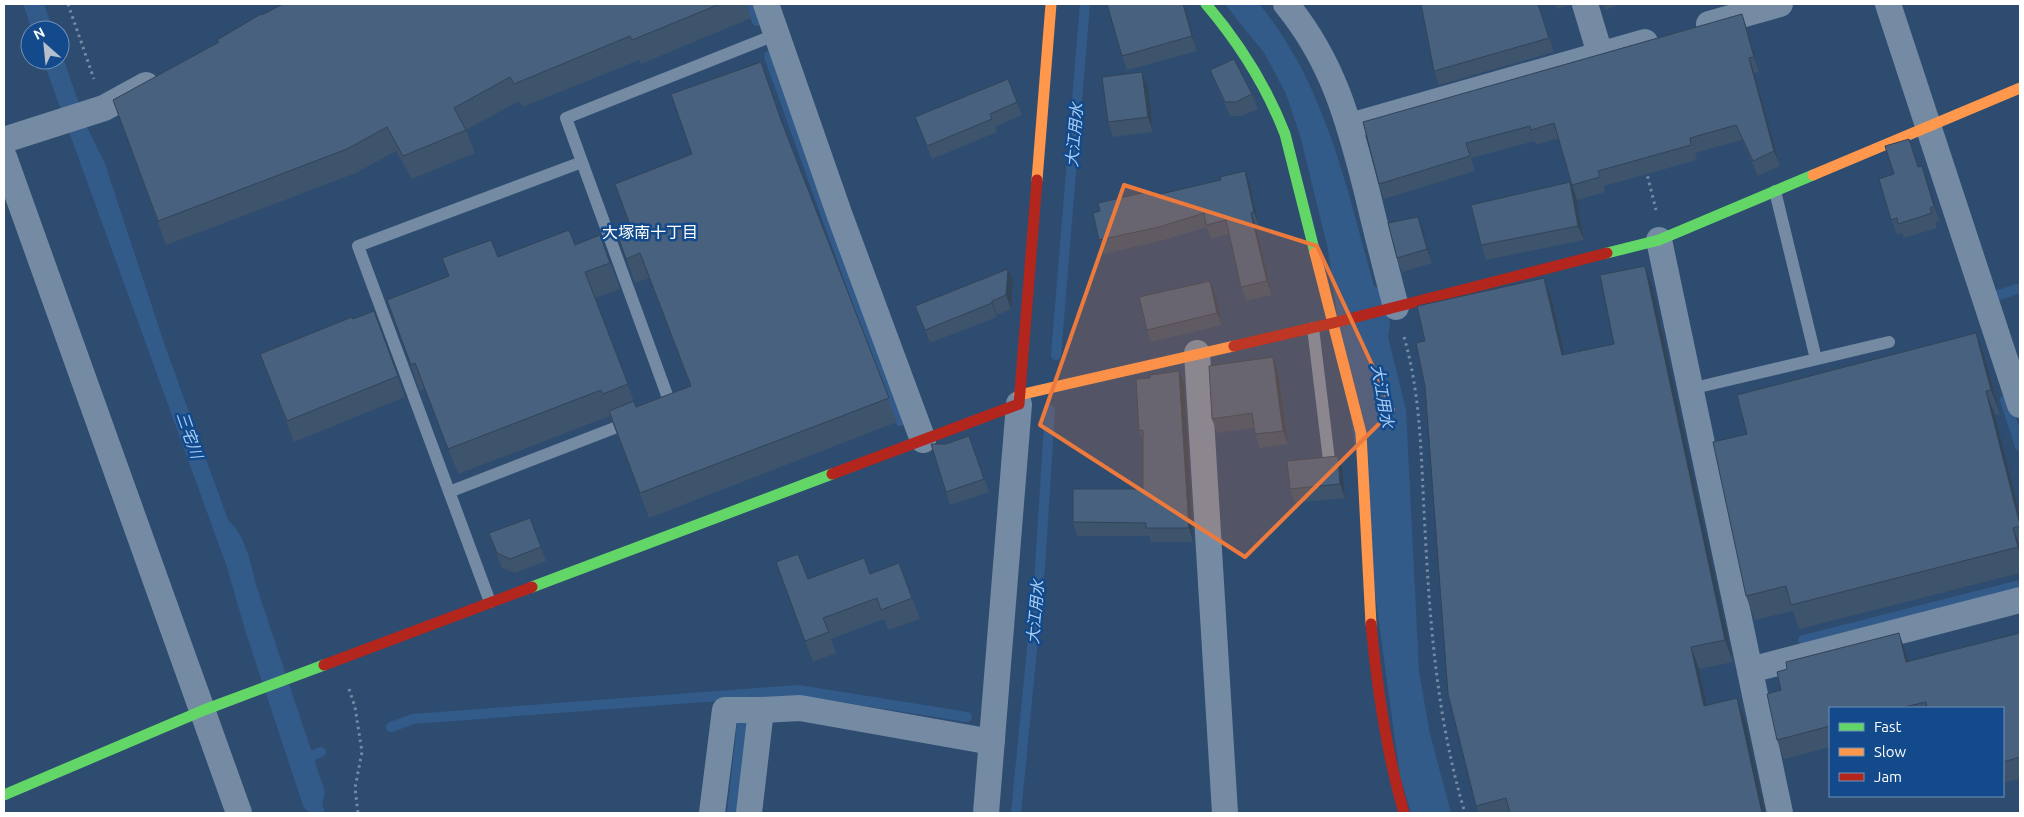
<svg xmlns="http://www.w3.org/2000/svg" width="2024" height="817" font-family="Ubuntu,'Noto Sans JP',sans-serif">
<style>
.water{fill:#335b8a}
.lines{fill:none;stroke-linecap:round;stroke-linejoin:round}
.stream{stroke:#335b8a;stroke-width:10}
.path{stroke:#758ba4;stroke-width:3;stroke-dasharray:2.5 4;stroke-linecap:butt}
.lane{stroke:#758ba4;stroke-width:12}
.street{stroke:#758ba4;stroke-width:26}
.fast{stroke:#63d668;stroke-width:11}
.slow{stroke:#ff974d;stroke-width:11}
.jam{stroke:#b3261e;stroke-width:11}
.wall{fill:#3e536c}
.shaded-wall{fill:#324458}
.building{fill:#48617e;stroke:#324458}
.marked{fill:#ed7a3d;fill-opacity:0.2;stroke:#ed7a3d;stroke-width:4;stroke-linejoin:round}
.labels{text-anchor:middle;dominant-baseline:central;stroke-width:5;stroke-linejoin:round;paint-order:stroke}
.water-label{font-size:16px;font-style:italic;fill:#a6cdf8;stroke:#134a8b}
.neighbourhood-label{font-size:16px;fill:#fff;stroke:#134a8b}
</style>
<rect width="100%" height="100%" fill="#2e4c70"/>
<!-- water -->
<path class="water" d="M23,4H44L53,30H32Z
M1225,4H1259C1326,85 1346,187 1374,286L1383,291L1390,324L1388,337L1406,410L1419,672L1430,734L1451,813H1411L1400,776L1328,249L1300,135L1286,94L1265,54Z
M60,49L87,127L105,164L165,346L228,520C245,535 251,563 256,585L325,792L322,805L325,813H311L304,808L246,633L227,567L43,60H60Z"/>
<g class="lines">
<!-- stream -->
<path class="stream" d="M750,4L757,21
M769,56L900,421
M1999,295L2020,288
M1056,355L1085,4
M2005,400L2020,446
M1803,640L2020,585
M391,727L413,719L798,690L967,717
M301,760L321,752
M732,813L742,724
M1016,813L1040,567L1050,410"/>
<!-- path -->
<path class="path" d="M68,4L94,79
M1646,170L1656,210
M1404,337C1422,399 1421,464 1425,529C1430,625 1437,720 1465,813
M349,689L355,707L362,752L355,788L358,813"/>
<!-- lane -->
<path class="lane" d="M1775,191L1816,359
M1313,328L1329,460
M1690,389L1889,342
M667,407L671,406L566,118L777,34
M449,492L630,422
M490,602L358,246L582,162"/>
<!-- street -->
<path class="street" d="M766,4L840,216L923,440
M1286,4C1333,61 1349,121 1367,192C1376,230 1386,269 1396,307
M1585,4L1600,54
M1888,4L2020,405
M1709,24L1780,4
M1350,126L1645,42
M4,140L104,108L146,85
M4,157L239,813
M1659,240L1780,813
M1197,353L1225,813
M1750,670L2020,600
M712,813L725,710H761
M749,813L761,710L800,708L992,742
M986,813L1019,404"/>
<!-- fast -->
<path class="fast" d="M1206,4C1240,44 1266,85 1285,134L1315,253
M1607,253L1659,240L1813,175
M532,587L832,474
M4,795L204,710L324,665"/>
<!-- slow -->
<path class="slow" d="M1813,175L2020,88
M1037,180L1051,4
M1315,253L1361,433L1371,624
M1019,395L1234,346"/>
<!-- jam -->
<path class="jam" d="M1234,346L1333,323L1607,253
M832,474L1019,404L1037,180
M1371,624C1377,688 1386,751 1404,813
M324,665L532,587"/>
</g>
<!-- wall -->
<path class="wall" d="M283,4H746L751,18L641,64L639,60L523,107L519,101L466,130L475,153L412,179L396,151L356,173L166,245L113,100L218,43L262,15Z
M1184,4L1197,51L1127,70L1122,56Z
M1538,4L1554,52L1439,85L1434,71Z
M1555,4H1571L1570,5L1557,9Z
M1603,4H1622L1606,10Z
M1747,29L1759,72L1754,73L1780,166L1758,176L1742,140L1695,153L1697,160L1604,186L1605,192L1577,200L1572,185L1559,138L1536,145L1535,141L1471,158L1475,171L1384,199L1379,184L1363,122Z
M761,62L785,131L897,422L649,518L610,416L458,474L425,389L420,391L387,300L449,276L442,258L498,257L575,245L600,235L620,289L595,298L636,407L690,386L649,278L635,283L616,230L630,225L615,184L692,154Z
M1210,70L1252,94L1258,109L1241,116H1230L1216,84Z
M1142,72L1148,87L1153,132L1113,137L1108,122Z
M1017,102L1022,115L995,127L997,132L932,159L915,117Z
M1909,139L1919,167L1922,166L1940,221L1935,222L1937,228L1904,238L1902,233L1897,234L1891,220L1894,174Z
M1250,185L1259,226L1256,227L1272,295L1246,301L1241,287L1229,234L1211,239L1207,227L1164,240L1104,254L1099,240L1153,196Z
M1576,197L1584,240L1486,260L1481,245Z
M1423,231L1432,263L1402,272L1397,258Z
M1645,266L1653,288L1733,662L1699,669L1707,705L1737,698L1745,720L1765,813H1478L1476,806L1425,386V341L1544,278L1552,300L1565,354L1614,344Z
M1013,282L1011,309L997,315V317L930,343L915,306Z
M1215,293L1222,325L1151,342L1147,330Z
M374,311L405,397L294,442L260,354Z
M1273,357L1278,371L1288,444L1260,448L1255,434L1254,428L1217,433L1212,419Z
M1985,357L2000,414L1995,415L2020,515V573L1799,629L1793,611L1755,620L1746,596L1747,434Z
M1179,371L1184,384L1193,542H1151L1149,536H1077L1073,522L1143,489V441L1139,431L1150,378Z
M969,436L989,492L950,505L946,492V444Z
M1343,471L1345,498L1295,503L1290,489Z
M530,518L546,561L515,573L502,568L489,533Z
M776,562L808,579L870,574L899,563L920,619L888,630L884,619L831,639L836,653L813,662Z
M2020,633V779L2003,783V708H1830V747L1784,759L1777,740L1906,653L1908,662Z"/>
<!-- shaded-wall -->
<path class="shaded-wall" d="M1183,4H1184L1197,51L1192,36Z
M1742,14L1747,29L1759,72L1754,57Z
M1749,58L1754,73L1780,166L1774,151Z
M1142,72L1148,87L1153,132L1148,117Z
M1922,166L1927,180L1940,221L1934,206Z
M1245,171L1250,185L1259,226L1254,212Z
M1570,182L1576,197L1584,240L1578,226Z
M1251,213L1256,227L1272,295L1267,281Z
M1418,217L1423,231L1432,263L1427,249Z
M1645,266L1653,288L1733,662L1725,640Z
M1008,269L1013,282L1011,309L1006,295Z
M1544,278L1552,300L1570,377L1562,355Z
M1210,281L1215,293L1222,325L1217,313Z
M992,301L997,315V317L992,303Z
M1976,333L1985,357L2000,414L1991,390Z
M1273,357L1278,371L1288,444L1283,431Z
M1179,371L1184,384L1193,542L1189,528Z
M1986,391L1995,415L2020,515V525Z
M1338,456L1343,471L1345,498L1340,484Z
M2013,528L2020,547V553L2018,547Z
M1899,633L1906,653L1914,682L1906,662Z
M1691,647L1699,669L1712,728L1704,706Z
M1737,698L1745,720L1765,813H1762Z"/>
<!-- building -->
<path class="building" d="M283,4H720L632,40L630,36L514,84L510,77L454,108L466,130L403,156L387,127L347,149L158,221L113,100L219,42L217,40L261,14L262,15Z
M1107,4H1183L1192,36L1122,56Z
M1421,4H1538L1549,38L1434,71Z
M1742,14L1754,57L1749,58L1774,151L1753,161L1736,125L1690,138L1691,145L1598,171L1600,177L1572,185L1554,123L1531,130L1530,126L1466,143L1470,156L1379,184L1363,122Z
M1234,59L1252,94L1236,102H1225L1210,70Z
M761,62L781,120L889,398L640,493L609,411L634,401L636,407L691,386L640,253L626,259L616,230L630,225L615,184L692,154L671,94Z
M1142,72L1148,117L1108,122L1102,77Z
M1008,79L1017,102L990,114L992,119L927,146L915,117Z
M1909,139L1918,167L1922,166L1934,206L1930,208L1932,213L1898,224L1897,218L1891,220L1879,179L1894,174L1885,146Z
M1245,171L1254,212L1251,213L1267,281L1241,287L1226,220L1206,225L1204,213L1159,227L1099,240L1093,213L1100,211L1098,203L1151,191L1152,196L1221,180L1220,177Z
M1570,182L1578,226L1481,245L1471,205Z
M1418,217L1427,249L1397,258L1388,223Z
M569,230L575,245L600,235L610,263L585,272L628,384L603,394L601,390L448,449L415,363L411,365L387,300L449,276L442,258L491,240L498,257Z
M1645,266L1725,640L1691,647L1704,706L1737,698L1762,813H1510L1506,798L1476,806L1448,694L1425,386L1416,343L1425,341L1417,306L1544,278L1562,355L1614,344L1600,275Z
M1008,269L1006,295L992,301V303L925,330L915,306Z
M1210,281L1217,313L1147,330L1139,297Z
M374,311L398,376L287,421L260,354L352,317L353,319Z
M1976,333L1991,390L1986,391L2020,525V526L2013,528L2018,547L1791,605L1786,586L1746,596L1713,442L1747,434L1737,395Z
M1273,357L1283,431L1255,434L1252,413L1212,419L1209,366Z
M1179,371L1189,528H1146V523L1073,522V489H1143V430L1139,431L1136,379L1150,378V375Z
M969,436L984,479L946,492L931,444H946Z
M1338,456L1340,484L1290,489L1287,461Z
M530,518L541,547L510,559L497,553L489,533Z
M798,554L808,579L864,558L870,574L899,563L912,598L881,610L877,598L823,618L829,632L805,641L776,562Z
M1899,633L1906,662L2020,633V757L2003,762V708H1927L1926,702L1900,708H1830V726L1777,740L1767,694L1781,690L1777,672L1787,669L1786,662Z"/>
<!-- marked area -->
<path class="marked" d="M1124,185L1317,246L1393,410L1245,557L1040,425Z"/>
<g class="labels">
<!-- water labels -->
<g class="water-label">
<text transform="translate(1074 135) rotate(-85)">大江用水</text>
<text transform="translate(1383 396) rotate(80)">大江用水</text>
<text transform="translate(190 435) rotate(71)">三宅川</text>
<text transform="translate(1035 612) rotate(-85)">大江用水</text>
</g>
<!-- neighbourhood labels -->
<g class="neighbourhood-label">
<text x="650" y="232">大塚南十丁目</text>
</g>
</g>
<!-- border -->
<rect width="2024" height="817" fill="none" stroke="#ffffff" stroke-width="10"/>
<!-- legend -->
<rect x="1829" y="707" width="175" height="90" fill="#134a8b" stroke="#7192b9"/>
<rect x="1839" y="723" width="25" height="8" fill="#63d668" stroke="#7192b9"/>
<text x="1874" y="732" font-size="15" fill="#ffffff">Fast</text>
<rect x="1839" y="748" width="25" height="8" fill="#ff974d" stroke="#7192b9"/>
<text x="1874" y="757" font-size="15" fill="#ffffff">Slow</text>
<rect x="1839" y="773" width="25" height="8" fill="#b3261e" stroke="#7192b9"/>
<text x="1874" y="782" font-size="15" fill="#ffffff">Jam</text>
<!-- north arrow -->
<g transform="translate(45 45) rotate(333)"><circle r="24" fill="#134a8b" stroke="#7192b9"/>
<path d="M0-4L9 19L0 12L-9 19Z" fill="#b6c0cd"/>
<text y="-8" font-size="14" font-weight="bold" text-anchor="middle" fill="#ffffff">N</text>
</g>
</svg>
